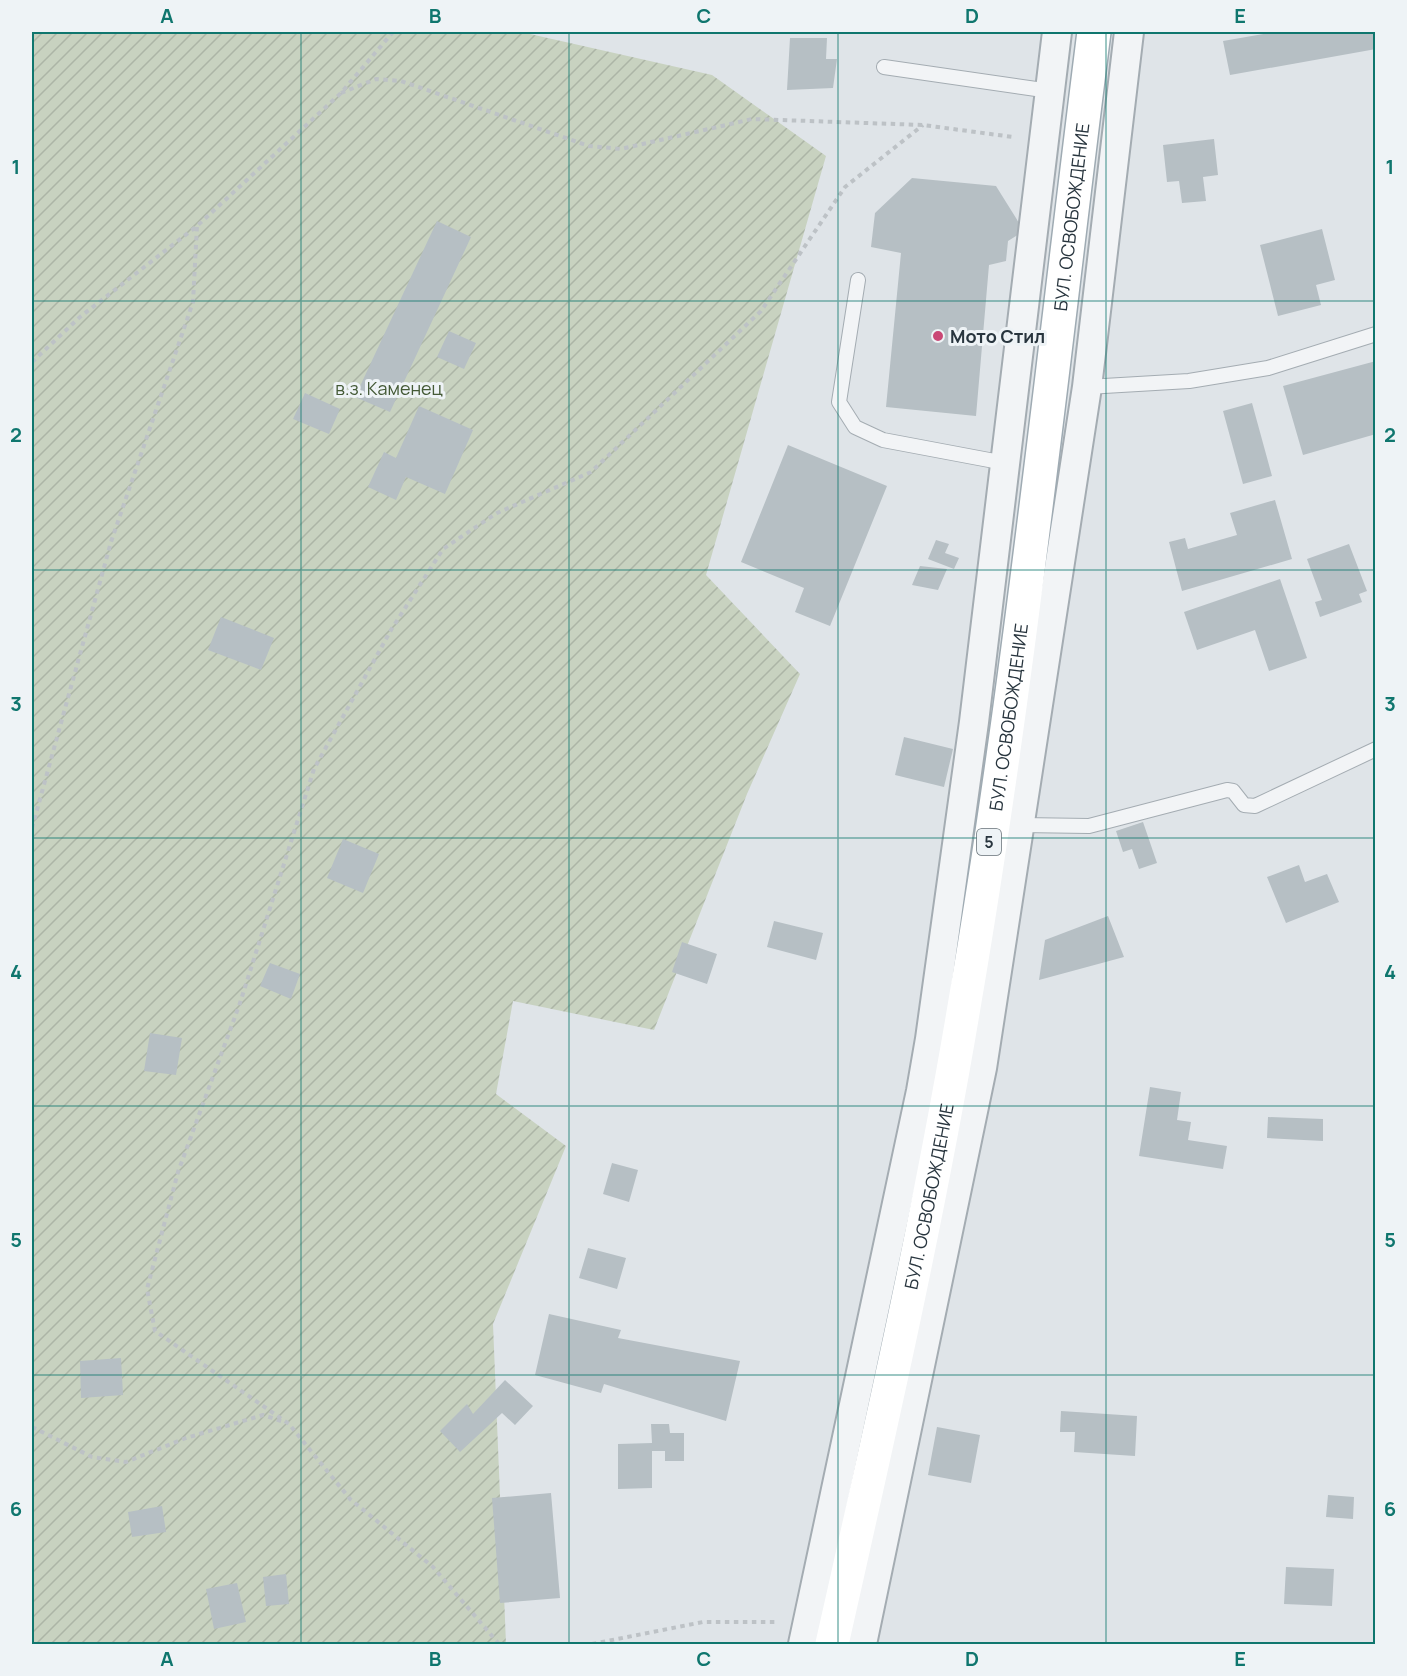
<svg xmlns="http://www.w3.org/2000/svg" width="1407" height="1676" font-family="Manrope,sans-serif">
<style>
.garden{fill:url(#garden-furrows)}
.building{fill:#b6bfc4}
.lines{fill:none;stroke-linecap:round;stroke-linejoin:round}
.lane-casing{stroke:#a4acb2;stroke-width:16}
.street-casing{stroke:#a4acb2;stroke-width:32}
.primary-casing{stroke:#9fabb3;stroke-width:36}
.path{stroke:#bdc2c6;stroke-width:4;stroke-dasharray:4.5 4.5;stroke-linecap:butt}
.lane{stroke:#f2f4f6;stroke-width:14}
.street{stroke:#f2f4f6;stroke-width:28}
.primary{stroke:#fff;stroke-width:33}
.grid{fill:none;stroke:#0f766e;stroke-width:1.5;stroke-opacity:0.55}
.poi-dot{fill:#ca4775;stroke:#eef3f6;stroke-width:2}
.labels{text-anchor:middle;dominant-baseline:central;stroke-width:6;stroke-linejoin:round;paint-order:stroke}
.shield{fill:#eef3f6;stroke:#636e75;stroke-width:1.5}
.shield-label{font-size:16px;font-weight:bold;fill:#28353e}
.street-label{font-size:18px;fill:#28353e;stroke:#eef3f6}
.poi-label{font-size:18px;font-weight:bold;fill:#28353e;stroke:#eef3f6;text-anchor:start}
.park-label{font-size:18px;fill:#445a36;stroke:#eef3f6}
.neatline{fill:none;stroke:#0f766e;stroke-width:2}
.grid-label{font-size:20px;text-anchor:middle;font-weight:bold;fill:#0f766e}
</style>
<defs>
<pattern id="garden-furrows" width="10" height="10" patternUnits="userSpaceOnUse" patternTransform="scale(1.5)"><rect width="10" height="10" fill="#c8d2c0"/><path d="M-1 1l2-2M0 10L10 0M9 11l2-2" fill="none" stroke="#acb5a6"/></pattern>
</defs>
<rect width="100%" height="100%" fill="#dfe4e8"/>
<!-- garden -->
<path class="garden" d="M32,32H521L712,75L826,156L706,575L800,674L747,794L654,1030L513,1001L496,1094L566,1146L493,1324L506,1644H32Z"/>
<!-- building -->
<path class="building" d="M1275,32H1376V49L1230,75L1223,41Z
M790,38H827L826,59H837L833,88L787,90Z
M1214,139L1218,175L1203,177L1206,201L1182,203L1179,181L1167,182L1163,145Z
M912,178L996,186L1024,231L1008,241L1006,261L989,265L976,416L886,407L901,253L871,247L875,213Z
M437,221L471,237L390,412L355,397Z
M1322,229L1335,280L1316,285L1321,305L1278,316L1260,245Z
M449,331L476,343L464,369L437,357Z
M1376,361V434L1303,455L1283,386Z
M305,393L340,409L329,434L293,419Z
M1252,403L1272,476L1243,484L1223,411Z
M419,406L473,430L445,494L406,477L396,500L368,487L384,452L396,458Z
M788,445L887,486L830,626L795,612L804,588L741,562Z
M1275,500L1292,559L1182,591L1169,542L1185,538L1188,549L1237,535L1230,513Z
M936,540L949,544L945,553L959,558L954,569L928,559Z
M1349,544L1367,591L1359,594L1362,602L1320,617L1315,602L1322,600L1307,559Z
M920,566L947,569L938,590L912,585Z
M1280,579L1307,658L1269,671L1255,630L1197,650L1184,612Z
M221,617L274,638L261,670L208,650Z
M904,737L953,749L944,787L895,775Z
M1143,822L1157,863L1139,869L1132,849L1123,852L1116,831Z
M343,839L379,854L363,893L327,878Z
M1299,865L1305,882L1327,874L1339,902L1286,923L1267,877Z
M1108,916L1124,957L1039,980L1045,940Z
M774,921L823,933L816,960L767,947Z
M682,942L717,954L707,984L672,972Z
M270,963L300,974L291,999L260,986Z
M150,1033L182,1038L176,1075L144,1071Z
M1150,1087L1181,1092L1177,1120L1191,1122L1188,1140L1227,1146L1223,1169L1139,1156Z
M1268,1117L1323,1119V1141L1267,1138Z
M612,1163L638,1170L629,1202L603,1194Z
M588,1248L626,1258L617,1289L579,1278Z
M549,1314L621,1330L618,1338L740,1361L726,1421L604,1384L601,1393L535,1375Z
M121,1358L123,1395L81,1398L80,1361Z
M505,1380L533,1406L515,1425L502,1413L460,1452L440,1431L467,1404L473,1414Z
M1061,1411L1137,1416L1135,1456L1074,1452L1075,1432H1060Z
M651,1424H669L670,1433H684V1461H665V1451H652V1488L618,1489V1444L652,1443Z
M937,1427L980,1435L971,1483L928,1475Z
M551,1493L560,1598L500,1603L492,1498Z
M1328,1495L1354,1497L1353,1519L1326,1517Z
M162,1506L166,1532L132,1537L128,1512Z
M1286,1567L1334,1569L1332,1606L1284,1604Z
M286,1574L289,1604L266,1606L263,1577Z
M237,1583L246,1622L214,1629L206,1589Z"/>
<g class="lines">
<defs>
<path id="lane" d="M884,67L1050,91
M858,280L839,402L855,427L883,440L1005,463
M1087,387L1189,381L1268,368L1376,334
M1021,825L1089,826L1227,790L1233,791L1244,805L1255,806L1376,749"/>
<path id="street" d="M803,1644L921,1091L930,1039L974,722L1057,32
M862,1644L982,1068L1087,387L1129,32"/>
<g id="primary">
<path id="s1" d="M832,1644C880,1431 929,1217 965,1001C1020,680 1053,355 1094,32"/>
</g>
</defs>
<!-- lane casing -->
<use href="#lane" class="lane-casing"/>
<!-- street casing -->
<use href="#street" class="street-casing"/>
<!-- primary casing -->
<use href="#primary" class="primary-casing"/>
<!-- path -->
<path class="path" d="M341,93L376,79L401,81L589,146L621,149L752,119L923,125L1013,137
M32,362L80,317L197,226L341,93L393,32
M32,828L111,542L193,302L197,226
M32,1427L92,1457L126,1462L186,1438L263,1415L284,1422
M499,1644L433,1567L350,1499L289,1424L155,1331L147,1289L178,1172L240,1003L314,769L391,630L443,549L497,513L591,472L761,311L845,187L923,125
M592,1644L703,1622H775"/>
<!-- lane -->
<use href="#lane" class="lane"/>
<!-- street -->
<use href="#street" class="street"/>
<!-- primary -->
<use href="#primary" class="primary"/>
</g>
<!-- grid -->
<path class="grid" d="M301,32V1644M569,32V1644M838,32V1644M1106,32V1644M32,301H1376M32,570H1376M32,838H1376M32,1106H1376M32,1375H1376"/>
<!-- markers -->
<circle class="poi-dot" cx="938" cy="336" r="6"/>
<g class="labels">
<!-- shield labels -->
<rect class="shield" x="977" y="829" width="24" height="26" rx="4.5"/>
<g class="shield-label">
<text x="989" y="842">5</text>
</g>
<!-- street labels -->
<g class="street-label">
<text stroke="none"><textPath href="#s1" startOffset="1448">БУЛ. ОСВОБОЖДЕНИЕ</textPath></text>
<text stroke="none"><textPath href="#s1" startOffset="944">БУЛ. ОСВОБОЖДЕНИЕ</textPath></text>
<text stroke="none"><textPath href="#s1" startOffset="458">БУЛ. ОСВОБОЖДЕНИЕ</textPath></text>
</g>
<!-- poi labels -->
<g class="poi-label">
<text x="950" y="336">Мото Стил</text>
</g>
<!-- park labels -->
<g class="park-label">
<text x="389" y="388">в.з. Каменец</text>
</g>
</g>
<!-- border -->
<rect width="1407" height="1676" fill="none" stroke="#eef3f6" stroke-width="66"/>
<rect x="33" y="33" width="1341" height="1610" class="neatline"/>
<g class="grid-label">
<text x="167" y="23">A</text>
<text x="435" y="23">B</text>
<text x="704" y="23">C</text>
<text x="972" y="23">D</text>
<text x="1240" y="23">E</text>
<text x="16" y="174">1</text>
<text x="1390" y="174">1</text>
<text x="16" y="442">2</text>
<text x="1390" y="442">2</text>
<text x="16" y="711">3</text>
<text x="1390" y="711">3</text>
<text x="16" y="979">4</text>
<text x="1390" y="979">4</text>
<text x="16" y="1247">5</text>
<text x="1390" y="1247">5</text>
<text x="16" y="1516">6</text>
<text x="1390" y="1516">6</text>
<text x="167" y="1666">A</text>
<text x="435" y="1666">B</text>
<text x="704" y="1666">C</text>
<text x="972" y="1666">D</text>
<text x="1240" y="1666">E</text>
</g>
</svg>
